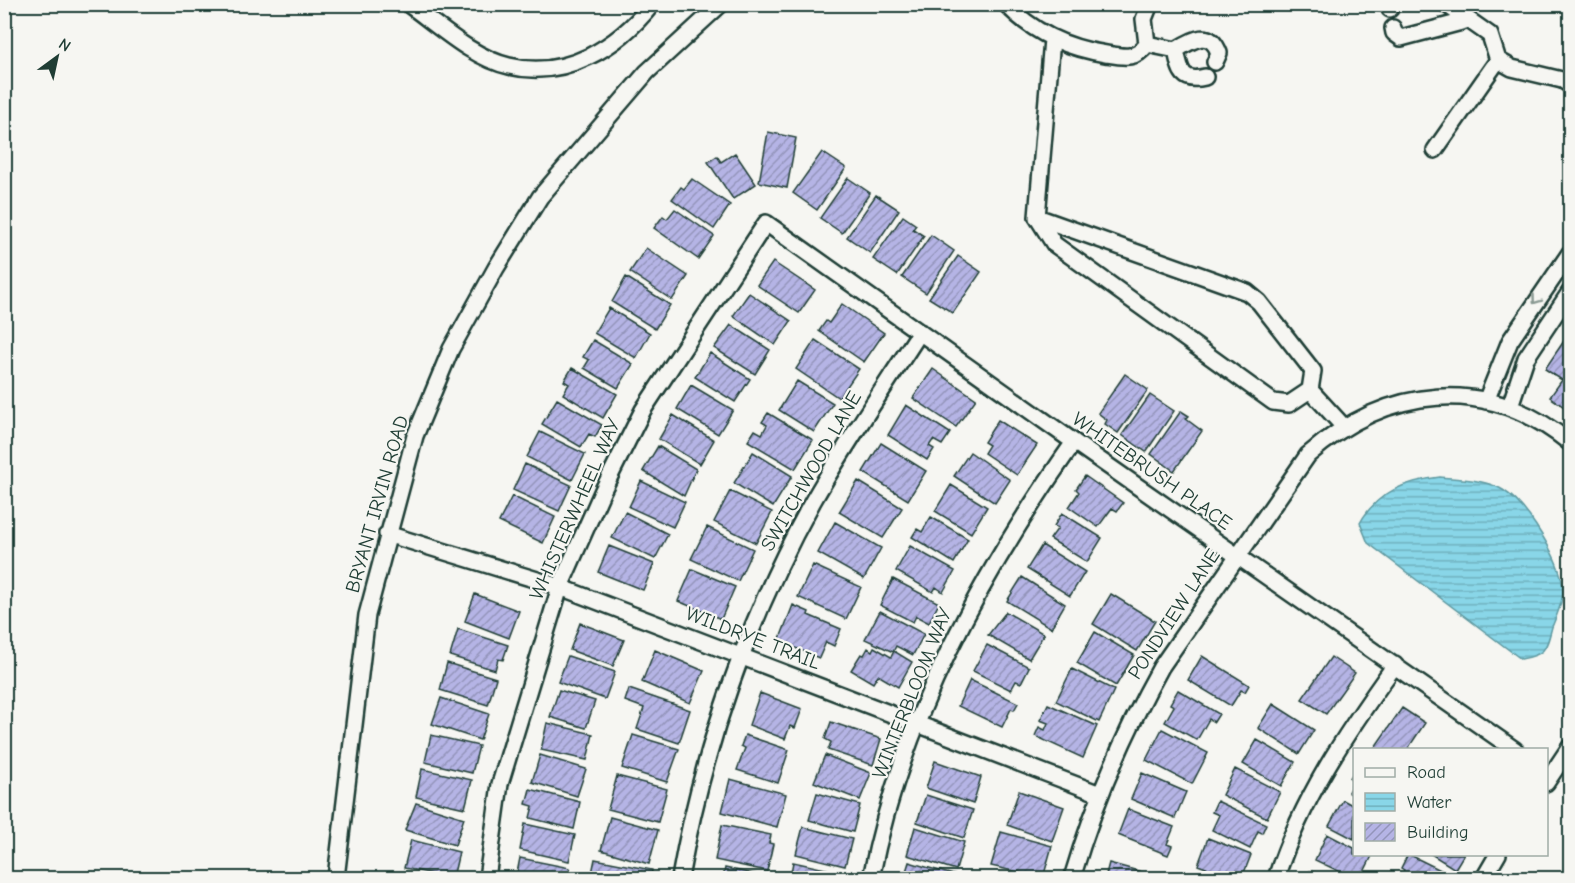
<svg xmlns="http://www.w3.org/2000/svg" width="1575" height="883" font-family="'Comic Neue',sans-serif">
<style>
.water{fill:url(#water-rules);stroke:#5f99a0;stroke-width:1.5}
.building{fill:url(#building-hatch);stroke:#1f3d34;stroke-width:1.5}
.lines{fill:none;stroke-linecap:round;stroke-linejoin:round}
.minor-casing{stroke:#1f3d34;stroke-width:20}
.minor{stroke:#f6f6f2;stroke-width:15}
.oneway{stroke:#8a9a93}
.labels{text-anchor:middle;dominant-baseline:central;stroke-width:4.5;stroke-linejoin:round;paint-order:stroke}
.street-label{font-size:20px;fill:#1f3d34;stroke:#f6f6f2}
</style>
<defs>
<pattern id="water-rules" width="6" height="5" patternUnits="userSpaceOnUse" patternTransform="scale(1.5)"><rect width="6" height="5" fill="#89d6e8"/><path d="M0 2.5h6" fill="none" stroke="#6fafbd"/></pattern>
<pattern id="building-hatch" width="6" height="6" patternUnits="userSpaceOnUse" patternTransform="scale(1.5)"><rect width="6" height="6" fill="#b5b4e5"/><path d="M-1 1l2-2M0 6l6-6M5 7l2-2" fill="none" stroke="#9394ba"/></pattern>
</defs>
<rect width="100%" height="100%" fill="#f6f6f2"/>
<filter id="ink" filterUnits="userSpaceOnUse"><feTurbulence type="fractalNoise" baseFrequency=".0167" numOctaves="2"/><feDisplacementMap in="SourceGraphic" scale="12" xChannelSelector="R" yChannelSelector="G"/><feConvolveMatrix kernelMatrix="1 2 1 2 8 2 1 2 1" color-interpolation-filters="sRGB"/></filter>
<g filter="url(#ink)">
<!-- water -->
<path class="water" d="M1440,477C1459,479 1486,479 1503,490C1527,505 1563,562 1563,591C1563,602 1556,617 1552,627C1546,650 1545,655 1521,659L1368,543L1360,523C1377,492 1406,481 1440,477Z"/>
<!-- building -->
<path class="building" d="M768,132L796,138L787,188L759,182Z
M822,152L846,168L817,210L793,193Z
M735,153L756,184L733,199L708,162L717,156L721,162Z
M848,178L870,193L842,233L820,218Z
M692,179L730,205L714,229L672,199L681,187L684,189Z
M876,195L899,210L870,253L847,237Z
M675,209L714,236L698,259L654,228L663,216L667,219Z
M903,216L916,225L913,229L924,236L897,275L873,259Z
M931,235L954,251L926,293L902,277Z
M646,248L688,276L672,300L630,272Z
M958,256L981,272L953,313L929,298Z
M773,262L815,290L799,313L757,285Z
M626,277L670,305L655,329L612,302Z
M749,293L791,321L775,345L733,316Z
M842,304L884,333L864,362L819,331L826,321L829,323Z
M609,308L650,333L636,358L594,333Z
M731,325L770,350L755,374L714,348Z
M1570,332V411L1550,397L1562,380L1545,369Z
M593,340L633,364L618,388L584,368L589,360L583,357Z
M815,340L859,369L839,398L796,369Z
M710,353L750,379L735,402L695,377Z
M572,368L617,394L603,418L563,394L569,384L564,381Z
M933,369L976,399L956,427L913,398Z
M1125,374L1148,390L1118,433L1105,424L1107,420L1098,413Z
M797,381L833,403L814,432L779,410Z
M691,385L733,410L718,434L677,409Z
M1150,395L1174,411L1146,452L1122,435Z
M557,399L602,425L595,437L589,434L581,447L542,424Z
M906,405L950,433L942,445L933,440L929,446L934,449L927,460L888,435Z
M1181,411L1189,416L1186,419L1202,431L1174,471L1151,454Z
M768,413L813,440L795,469L748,441L755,430L762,434L767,425L762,422Z
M673,415L714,440L700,464L659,439Z
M998,420L1037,445L1017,475L984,453L989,445L984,442Z
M540,432L585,454L572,480L527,457Z
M881,443L926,471L908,500L863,472Z
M658,446L696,469L684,496L643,471Z
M753,452L792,476L773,507L734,483Z
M970,452L1010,480L995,503L954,476Z
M525,464L571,485L559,511L513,490Z
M1085,476L1123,503L1117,511L1112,508L1098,527L1069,507L1079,492L1076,489Z
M641,481L685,502L673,527L629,507Z
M858,481L902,508L883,538L839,512Z
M951,485L987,507L971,533L935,511Z
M730,491L772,512L756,543L714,522Z
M512,496L555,517L543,543L499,522Z
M625,512L668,534L655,559L612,538Z
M1062,513L1102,538L1087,562L1050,539L1058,528L1054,526Z
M931,517L968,539L954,563L912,537L917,529L922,532Z
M835,522L881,548L864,579L818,553Z
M707,527L753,549L738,581L691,559Z
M1042,545L1085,572L1070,596L1027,569Z
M609,546L654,564L643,590L598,572Z
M910,546L955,571L943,592L936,587L933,592L896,571Z
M813,565L861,587L846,619L798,597Z
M692,569L735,587L721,619L678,601Z
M1022,577L1065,604L1051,628L1007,601Z
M893,579L939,603L929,623L916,616L913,622L880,605Z
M475,594L519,611L509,638L465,621Z
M1111,594L1155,621L1137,651L1093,624Z
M793,605L809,612L808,615L841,629L834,646L826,642L819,658L779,641Z
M880,611L924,634L913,655L896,646L893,652L865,639Z
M1006,612L1044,634L1029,659L988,635Z
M580,623L624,640L613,666L570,650Z
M458,629L508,645L503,660L498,659L495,670L450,656Z
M1095,632L1134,655L1116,686L1077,663Z
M987,645L1029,667L1021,683L1016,681L1011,690L973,671Z
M874,647L891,657L894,651L912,662L898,687L878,675L873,683L851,670L861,654L864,655L868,648L872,651Z
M655,650L704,671L690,703L642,682Z
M568,656L615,672L605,699L558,682Z
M1202,656L1249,685L1245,692L1241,690L1231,706L1188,680Z
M1331,657L1355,673L1326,714L1302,699Z
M447,663L496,678L488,705L440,690Z
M1072,669L1114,690L1099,722L1056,701Z
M970,680L1018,703L1014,710L1011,709L1002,727L958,706Z
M629,689L690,710L679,743L637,729L644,708L625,701Z
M559,690L595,701L586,728L550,717Z
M1178,690L1219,714L1214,722L1209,719L1197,740L1165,722L1174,706L1170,704Z
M760,693L802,709L795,728L790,726L785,739L749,725Z
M441,698L489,714L480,740L432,724Z
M1048,704L1097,726L1083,758L1035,736L1039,727L1045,730L1048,723L1040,720Z
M1273,704L1314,730L1299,754L1258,728Z
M1402,708L1425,723L1407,750H1373Z
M831,722L881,739L873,765L828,750L831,742L825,739Z
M547,723L593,734L587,760L541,750Z
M1162,729L1208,753L1192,784L1146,760Z
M431,735L479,746L472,773L425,762Z
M633,735L679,749L667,782L622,768Z
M745,735L789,750L778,783L737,770L745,748L741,746Z
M1257,740L1295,762L1281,786L1243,764Z
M540,755L586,769L577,796L532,782Z
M825,755L871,773L860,800L814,782Z
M935,761L981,777L973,804L926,788Z
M422,769L472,780L465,808L416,797Z
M1235,769L1280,792L1267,818L1222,795Z
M1354,771V796L1348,792L1354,780L1350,778Z
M1142,773L1186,792L1175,818L1131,799Z
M617,776L667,789L658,822L608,809Z
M730,779L786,794L777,827L722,812Z
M530,789L580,802L574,829L530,818L533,806L526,804Z
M1019,791L1064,807L1052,841L1007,825Z
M817,793L860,805L853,832L809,820Z
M926,795L973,810L964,838L917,822Z
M1343,800L1354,806V839L1329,826Z
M1217,801L1266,824L1262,833L1258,831L1250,849L1212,830L1219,815L1212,812Z
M416,803L464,818L455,845L405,830Z
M1128,809L1174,827L1167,844L1172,846L1168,855L1118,835Z
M610,817L658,830L649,864L601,850Z
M525,824L575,835L569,861L520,850Z
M722,825L771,835L769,843L773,844L767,871L715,860Z
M803,827L852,839L845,866L796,854Z
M915,827L964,842L956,870L907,855Z
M1001,832L1052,846L1043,878L991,866Z
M1327,834L1354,848V854L1372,856L1361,878H1353L1315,860Z
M1208,838L1251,855L1242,878H1233L1198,865Z
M411,840L459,852L453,878L404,868Z
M1408,854L1453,876L1452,878H1400L1404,870L1401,868Z
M1431,854H1464L1455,869Z
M520,858L570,868L568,878H516Z
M595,859L652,870L651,878H591Z
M793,862L844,873L843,878H790Z
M909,862L957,876V878H904Z
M1109,863L1160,877L1159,878H1105Z
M725,868L763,876L762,878H723Z
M1310,871L1335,878H1308Z"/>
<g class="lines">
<defs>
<path id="minor" d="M408,4C439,26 473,58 509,66C566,80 618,47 652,4
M1006,4C1033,33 1068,48 1106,54C1124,57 1136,60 1147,44L1144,19L1150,4
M1389,4L1390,9
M1446,4L1490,35L1498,60L1512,68L1562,80L1570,85
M1393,28L1394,33L1401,38L1469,20
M1147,44L1176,50C1180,69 1181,83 1205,77
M1176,50C1192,40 1210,28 1219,53L1215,62
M1435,150L1498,60
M1037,217L1054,244L1273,402L1289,404L1310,390L1313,371L1259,302L1247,292L1037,217L1052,39
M1310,390L1344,427
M1486,401L1510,341L1570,253
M1510,406L1526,358L1570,292
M387,534L560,587L1100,794
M1546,783L1570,747
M336,878L367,615L415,436L451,349L496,268L540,197L647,72L721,4
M487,878L500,784L560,587L603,490L643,410L766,223L1074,442L1515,750
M680,878C703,748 748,618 813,501C846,443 884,388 920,332
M871,878C902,719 981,574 1074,442
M1072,878C1094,804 1123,735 1161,667L1308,455C1387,386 1486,374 1570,443
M1276,878C1302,798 1346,733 1395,665
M1484,878L1498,854"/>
</defs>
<!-- minor casing -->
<use href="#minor" class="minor-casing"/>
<!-- minor -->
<use href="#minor" class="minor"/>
</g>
<!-- one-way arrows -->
<defs><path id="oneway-chevron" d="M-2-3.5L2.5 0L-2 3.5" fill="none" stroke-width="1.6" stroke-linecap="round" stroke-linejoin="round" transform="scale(1.5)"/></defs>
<use class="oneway" href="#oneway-chevron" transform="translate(1536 300) rotate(126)"/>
</g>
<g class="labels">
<!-- street labels -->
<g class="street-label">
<text transform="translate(811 471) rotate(-60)">SWITCHWOOD LANE</text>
<text transform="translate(1152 471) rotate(35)">WHITEBRUSH PLACE</text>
<text transform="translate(377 504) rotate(-74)">BRYANT IRVIN ROAD</text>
<text transform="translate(575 509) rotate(-66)">WHISTERWHEEL WAY</text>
<text transform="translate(1174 614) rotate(-57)">PONDVIEW LANE</text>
<text transform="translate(753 638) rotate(21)">WILDRYE TRAIL</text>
<text transform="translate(912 693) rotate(-68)">WINTERBLOOM WAY</text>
</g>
</g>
<!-- margin -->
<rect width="1575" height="883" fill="none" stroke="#f6f6f2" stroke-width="24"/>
<rect x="12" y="12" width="1551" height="859" fill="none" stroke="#1f3d34" stroke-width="2" filter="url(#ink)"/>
<!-- legend -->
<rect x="1353" y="748" width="195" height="108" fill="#f6f6f2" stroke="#a0aca6" stroke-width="1.5"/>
<rect x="1365" y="768" width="30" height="9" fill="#f6f6f2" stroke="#a0aca6" stroke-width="1.5"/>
<text x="1407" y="778" font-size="18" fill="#1f3d34">Road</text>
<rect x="1365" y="793" width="30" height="18" fill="url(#water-rules)" stroke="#a0aca6" stroke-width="1.5"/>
<text x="1407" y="808" font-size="18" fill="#1f3d34">Water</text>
<rect x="1365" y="823" width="30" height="18" fill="url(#building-hatch)" stroke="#a0aca6" stroke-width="1.5"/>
<text x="1407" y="838" font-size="18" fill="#1f3d34">Building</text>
<!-- north arrow -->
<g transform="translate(57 57) rotate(33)" stroke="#f6f6f2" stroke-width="4.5" paint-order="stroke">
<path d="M0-4.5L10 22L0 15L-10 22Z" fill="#1f3d34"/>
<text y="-9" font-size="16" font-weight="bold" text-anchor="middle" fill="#1f3d34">N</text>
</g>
</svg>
